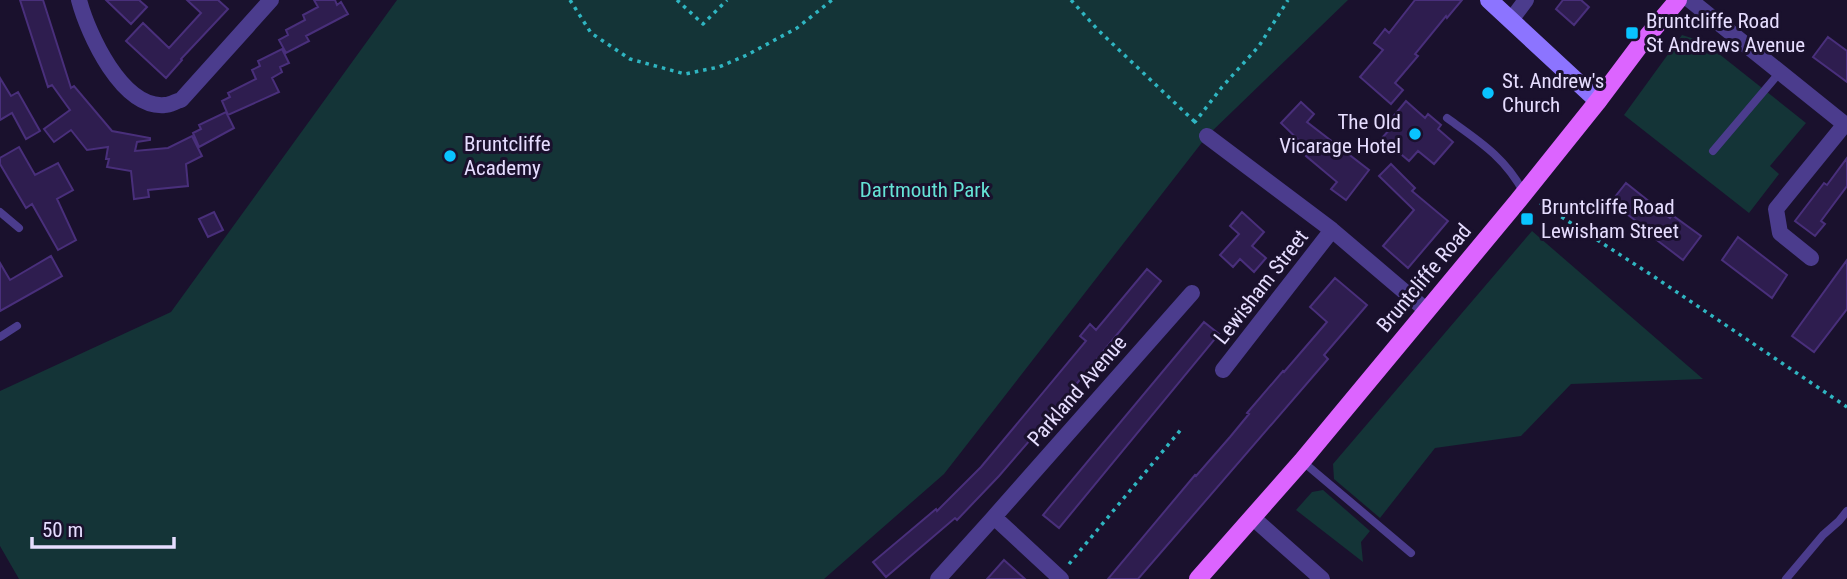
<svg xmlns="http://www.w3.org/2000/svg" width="1847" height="579" font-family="'Roboto Condensed',sans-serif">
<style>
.green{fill:#143437}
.building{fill:#2e1d4f;stroke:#492f7b;stroke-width:2}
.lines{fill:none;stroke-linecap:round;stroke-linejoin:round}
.path{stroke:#2fb5c1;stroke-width:3.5;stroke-dasharray:3.5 5;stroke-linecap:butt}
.lane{stroke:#4b3c8d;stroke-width:8}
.street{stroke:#4b3c8d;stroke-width:16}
.secondary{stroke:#8c74ff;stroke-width:18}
.primary{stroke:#dc64ff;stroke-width:18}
.poi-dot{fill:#09c3ff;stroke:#1a112d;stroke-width:2.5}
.labels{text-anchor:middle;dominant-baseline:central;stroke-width:6;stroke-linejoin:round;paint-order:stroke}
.poi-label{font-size:21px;fill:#e6ddff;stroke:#1a112d;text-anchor:start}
.park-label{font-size:21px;fill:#65e3d6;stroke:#1a112d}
.street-label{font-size:21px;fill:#e6ddff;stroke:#1a112d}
</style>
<rect width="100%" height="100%" fill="#1a112d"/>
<!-- green -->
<path class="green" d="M397,0H1348L1207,136L944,474L824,579H19L0,546V391L171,312Z
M1682,35L1704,42L1806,123L1770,166L1779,174L1749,213L1624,115Z
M1532,231L1703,379L1571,384L1521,436L1435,448L1380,518L1334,479L1333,464Z
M1323,490L1370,531L1361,542L1363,562L1296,510L1312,492Z"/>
<!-- building -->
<path class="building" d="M20,0H43L71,88L74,86L112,131L150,138V140L137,142L135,151L168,148L192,136L202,156L186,164L188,186L148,190L149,197L134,199L131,171L107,167L109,159H106L108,147L87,150L71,130L54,142L44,129L70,110L52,85L48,87Z
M106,0H139L147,7L131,24Z
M187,0H218L228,9L181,59L182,60L166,78L126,41L143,23L169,48L201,13Z
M314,0H335L337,5L341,2L348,14L306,36L309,41L286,53L279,40L288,35L286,30L305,20L303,15L318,7Z
M1415,0H1462L1447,18L1446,16L1415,54L1418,56L1395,83L1403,90L1391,104L1360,77L1383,50L1374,43L1385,29L1389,33Z
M1563,0H1581L1589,7L1574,25L1556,9Z
M1828,37L1847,51V82L1813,57Z
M282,49L289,63L280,67L282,72L272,78L279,92L228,115L222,101L230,97L228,93L256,79L252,70L260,66L258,61Z
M0,78L11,96L18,92L40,131L26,139L12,113L0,120Z
M1406,101L1425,118L1428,114L1441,125L1438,129L1453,142L1434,164L1418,151L1409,161L1382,138L1391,128L1387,124Z
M1301,102L1314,114L1307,122L1369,170L1346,200L1331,189L1337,182L1306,156L1310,151L1281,123Z
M226,112L234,128L199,147L193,133L201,129L199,125Z
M19,147L35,175L58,163L73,190L57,199L76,240L58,250L32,204L26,208L0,164V158Z
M1847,158V186L1821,221L1825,224L1815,236L1795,221L1824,183L1827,185Z
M1391,164L1415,188L1412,191L1448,221L1408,268L1383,246L1414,210L1379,176Z
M1626,183L1670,218L1672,215L1701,236L1683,260L1654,238L1656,236L1611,202Z
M214,212L223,230L208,237L199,219Z
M1242,212L1264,232L1252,246L1266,258L1254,272L1240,259L1233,267L1220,255L1239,234L1230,226Z
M1738,237L1787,275L1772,298L1722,260Z
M51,256L62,276L0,311V263L10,280Z
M1847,260V309L1814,352L1792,336Z
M1147,269L1161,281L1037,432L999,476L957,520L955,518L886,577L873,562L936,509L937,511L981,467L1086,341L1080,336L1090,324L1096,330Z
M1335,278L1367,305L1324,355L1328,359L1138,579H1108L1195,475L1196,476L1230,437L1249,414L1247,413L1283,371L1284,372L1327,322L1310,307Z
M1204,322L1219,334L1059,528L1043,515Z
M1004,560L1025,579H987Z"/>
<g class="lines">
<!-- path -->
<path class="path" d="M570,0L591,33L630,59L685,74L719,67L747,55L797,28L832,0
M677,0L703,24L727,0
M1071,0L1098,30L1195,122
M1196,123L1195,122L1222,87L1259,46L1288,0
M1540,203L1653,276L1847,407
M1069,564L1183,427"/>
<!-- lane -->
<path class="lane" d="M1447,118C1479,141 1505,157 1524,193
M1713,151L1780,72
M0,212L19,228
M0,337L17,326
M1302,461L1411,553
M1786,579L1823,535L1839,521L1847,511"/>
<!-- street -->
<path class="street" d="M79,0C88,34 122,109 165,105C170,105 176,101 181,100L271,0
M1690,0L1847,126
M1511,20L1526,0
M1207,136L1332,230L1426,310
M1811,258L1780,233L1776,209L1845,124
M1223,370L1332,230
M994,517L1192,293
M1252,517L1322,579
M938,579L994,517L1061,579"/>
<!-- secondary -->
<path class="secondary" d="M1489,0L1598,101"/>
<!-- primary -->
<path class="primary" d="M1198,579L1302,461L1517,202L1598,101L1640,45L1678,0"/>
</g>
<!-- markers -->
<g class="poi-dot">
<rect x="1625" y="26" width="14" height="14" rx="3.5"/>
<circle cx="1488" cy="93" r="7"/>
<circle cx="1415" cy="134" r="7"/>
<circle cx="450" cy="156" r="7"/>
<rect x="1520" y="212" width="14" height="14" rx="3.5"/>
</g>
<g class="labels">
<!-- poi labels -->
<g class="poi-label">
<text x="1646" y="21">Bruntcliffe Road<tspan x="1646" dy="24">St Andrews Avenue</tspan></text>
<text x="1502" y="81">St. Andrew's<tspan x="1502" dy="24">Church</tspan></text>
<text x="1401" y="122" text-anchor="end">The Old<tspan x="1401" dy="24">Vicarage Hotel</tspan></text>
<text x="464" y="144">Bruntcliffe<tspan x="464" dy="24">Academy</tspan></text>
<text x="1541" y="207">Bruntcliffe Road<tspan x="1541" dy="24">Lewisham Street</tspan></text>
</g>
<!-- park labels -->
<g class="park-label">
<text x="925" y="190">Dartmouth Park</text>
</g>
<!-- street labels -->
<g class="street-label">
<text transform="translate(1424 278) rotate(-50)">Bruntcliffe Road</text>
<text transform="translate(1261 287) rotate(-52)">Lewisham Street</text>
<text transform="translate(1077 391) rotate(-49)">Parkland Avenue</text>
</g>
</g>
<!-- scale -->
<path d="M32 537v10h142v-10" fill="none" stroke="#e6ddff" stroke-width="3.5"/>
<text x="42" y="537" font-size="21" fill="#e6ddff" stroke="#1a112d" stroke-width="5" paint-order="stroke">50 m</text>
</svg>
